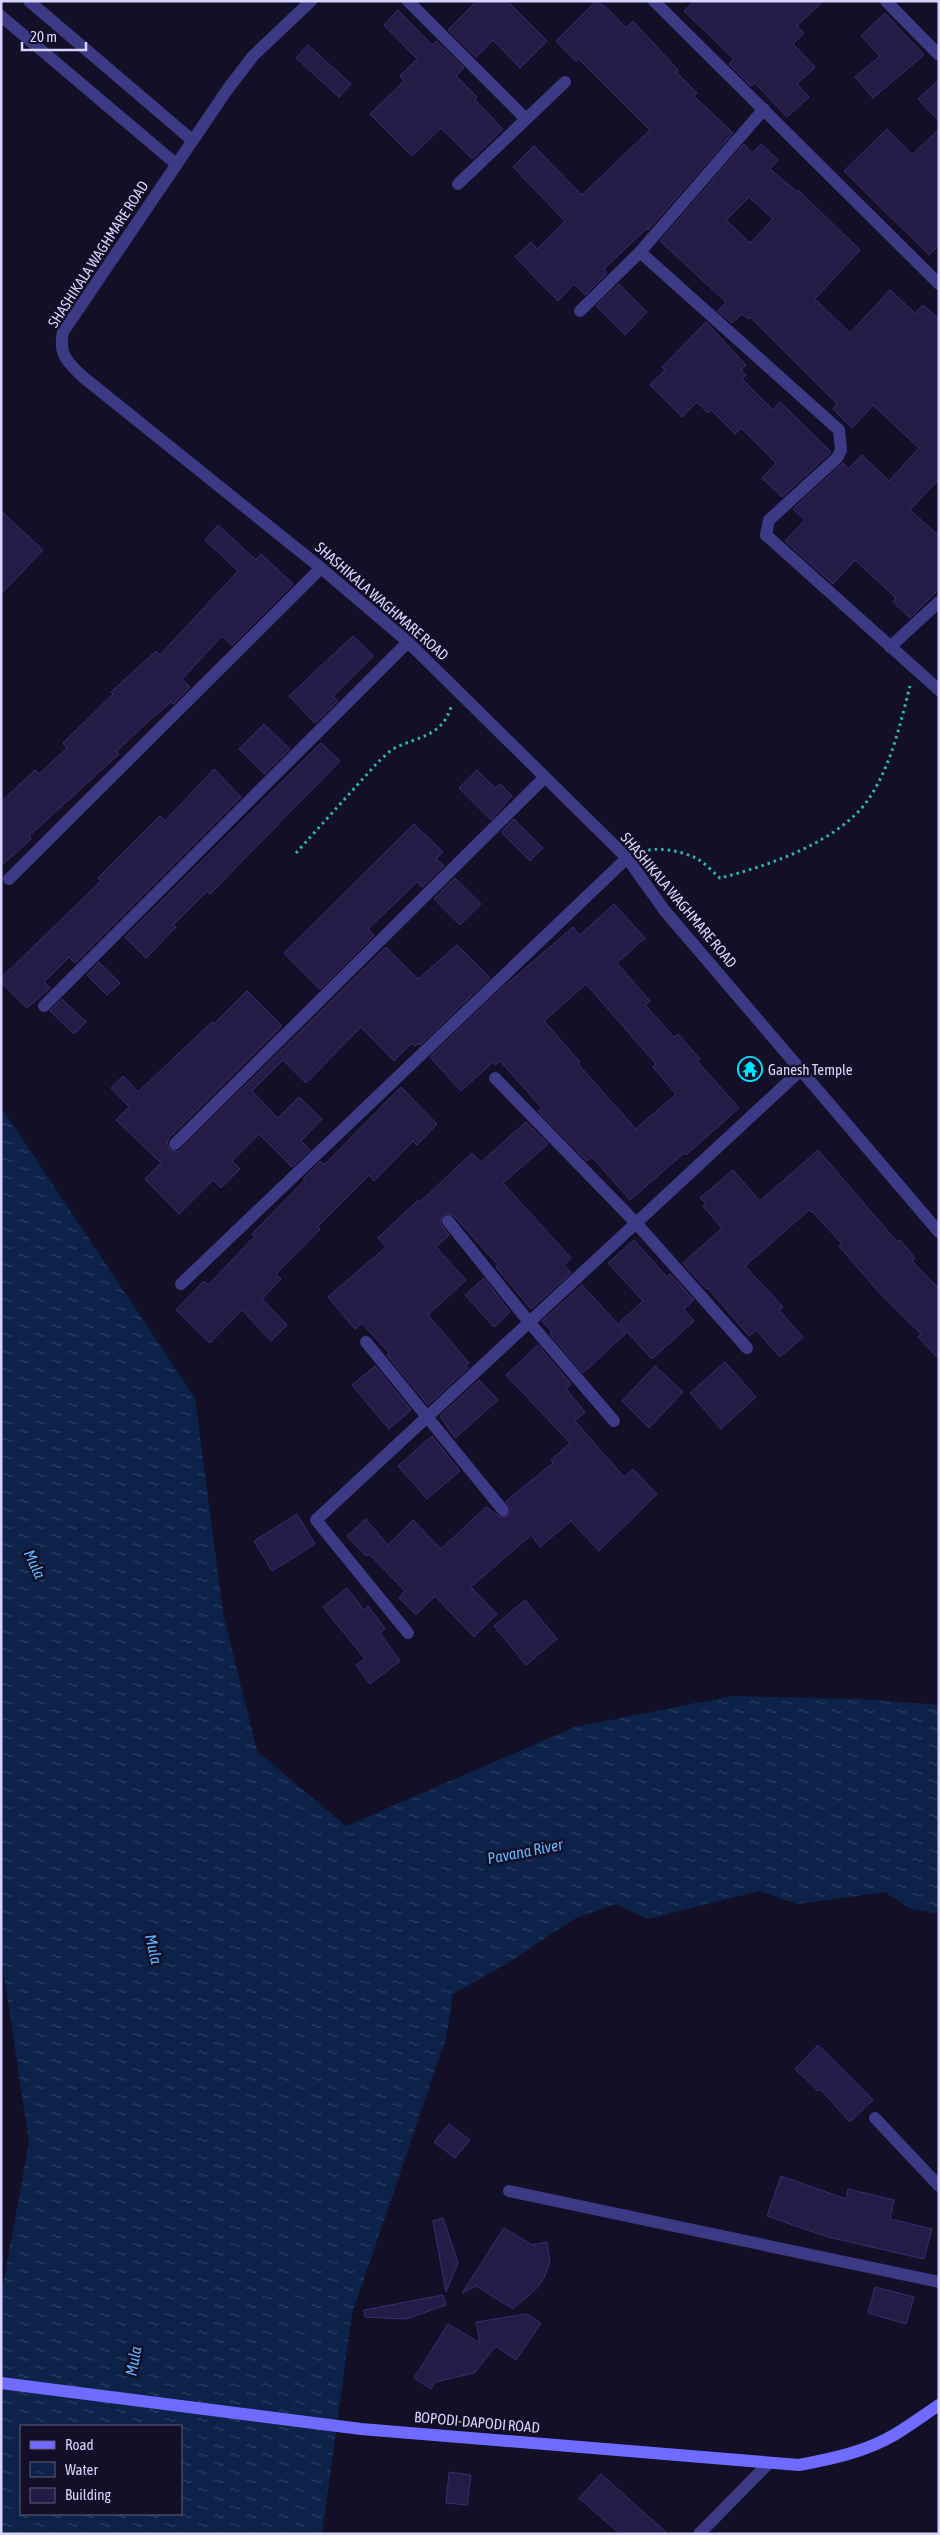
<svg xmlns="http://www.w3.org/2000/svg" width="940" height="2535" font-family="'Asap Condensed',sans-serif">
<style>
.water{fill:url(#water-ripples);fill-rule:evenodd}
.building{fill:#241b47;stroke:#3b2d73;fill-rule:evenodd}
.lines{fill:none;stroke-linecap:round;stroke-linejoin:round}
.path{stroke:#2fb8b0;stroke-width:3;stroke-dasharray:2.5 4;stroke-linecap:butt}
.street{stroke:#3d3a85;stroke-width:12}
.secondary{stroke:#6f6bff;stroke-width:12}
.labels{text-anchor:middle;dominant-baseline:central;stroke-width:5;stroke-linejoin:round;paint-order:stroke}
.street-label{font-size:15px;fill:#d9d4ff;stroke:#130f26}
.poi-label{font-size:15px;fill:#d9d4ff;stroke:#130f26;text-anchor:start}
.water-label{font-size:16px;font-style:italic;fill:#62b6ff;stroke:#130f26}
</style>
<defs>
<pattern id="water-ripples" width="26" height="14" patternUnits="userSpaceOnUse" patternTransform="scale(1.25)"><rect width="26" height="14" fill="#0c2248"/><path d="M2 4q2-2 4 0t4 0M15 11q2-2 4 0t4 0" fill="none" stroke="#2f4163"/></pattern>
</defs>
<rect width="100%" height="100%" fill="#130f26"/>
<!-- water -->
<path class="water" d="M1,1107L195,1398L223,1613L257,1751L346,1826L575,1727L732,1696L862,1699L939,1705V1914L911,1909L885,1892L798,1904L759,1891L648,1919L615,1904L574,1919L503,1966L453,1994L446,2038L352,2314L322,2534H1V2296L29,2142L1,1956ZM21,2426H181V2514H21Z"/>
<!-- building -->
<path class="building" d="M477,1H507L547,41L520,68L493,40L476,57L448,30Z
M596,1L607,8L626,28L633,21L678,70L676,72L697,93L694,96L733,133L648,230L647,228L604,269L607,273L585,295L574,284L558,301L515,257L531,242L537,249L565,221L513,167L534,146L582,195L650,130L579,59L576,61L556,41Z
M694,1H823L797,26L804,33L793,44L815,67L797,84L809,97L787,117L755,83L751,86L729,64L734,59L684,11Z
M398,10L432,45L436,41L464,68L456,76L477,97L475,100L503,129L472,159L441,128L412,156L370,114L404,81L400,76L417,59L384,25Z
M885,13L924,55L873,98L855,77L880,56L861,36Z
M308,45L351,84L339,97L296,58Z
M939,80V121L918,99Z
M887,129L912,155L939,129V245L929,255L844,171Z
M744,144L752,153L761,144L778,160L770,169L797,192L798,190L860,250L815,299L850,333L890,290L915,313L923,305L939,319V479L910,510L939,536V589L910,618L893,602L896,598L855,560L833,584L785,541L805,520L793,509L843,463L848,469L862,455L889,481L919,448L873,405L852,428L833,409L837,404L750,317L748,319L742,314L732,323L718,311L726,302L660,241ZM749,197L773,219L750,243L726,220Z
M619,284L647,312L625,335L596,306Z
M706,322L746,365L741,370L746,375L742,379L773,410L780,402L831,452L782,497L762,478L776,463L741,428L735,434L711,410L708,413L697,402L682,417L650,385L665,370L662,367Z
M1,511L43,550L1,594Z
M218,525L256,560L261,554L293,584L232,645L222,636L182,679L190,687L173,704L171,702L143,726L116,752L119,754L29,836L31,839L1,866V802L35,770L39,774L67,748L63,743L113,694L111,692L156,651L160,655L238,571L205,540Z
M353,636L373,656L333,696L338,701L315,723L289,696Z
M264,724L290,749L264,774L239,749Z
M321,743L340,761L210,894L207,891L173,925L176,927L146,958L125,937Z
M214,769L241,797L75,963L69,957L44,982L50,988L27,1008L1,982V978L101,881L98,878L160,816L165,821Z
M477,770L495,788L500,784L512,796L491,820L459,788Z
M514,819L543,848L530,861L503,834L502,831Z
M414,824L443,852L436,859L444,866L422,887L417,882L368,929L374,935L320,989L284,953Z
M455,878L481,904L460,925L434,899Z
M614,904L645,938L617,963L650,1001L645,1005L674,1037L678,1034L700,1059L697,1061L739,1108L686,1155L684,1153L630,1200L592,1157L587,1161L538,1111L542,1108L500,1061L495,1065L493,1062L461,1091L430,1057L501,989L573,927L580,935ZM586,984L656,1064L653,1067L676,1094L636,1129L578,1064L580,1062L544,1021Z
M457,945L490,978L420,1045L418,1043L415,1046L412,1043L394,1061L361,1027L306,1083L283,1060L252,1091L278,1118L299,1097L322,1119L301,1141L310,1150L292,1167L259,1134L232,1161L240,1169L221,1188L213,1180L179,1214L145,1179L161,1163L116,1120L129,1107L111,1088L123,1076L138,1092L212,1022L214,1024L247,991L282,1026L169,1138L167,1142L169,1149L178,1152L386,947L418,979Z
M99,962L120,983L107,995L87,975Z
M62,999L86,1022L74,1034L50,1011Z
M401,1087L437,1124L417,1145L413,1141L374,1181L369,1175L318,1226L320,1229L276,1274L281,1279L262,1299L287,1325L271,1341L242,1310L210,1343L176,1310L204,1281L208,1285L255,1236L252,1234L305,1180L303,1179L321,1161L324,1165Z
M526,1122L548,1144L503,1183L571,1258L564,1265L571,1273L531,1309L496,1267L498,1265L454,1216L447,1213L443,1215L440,1223L449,1235L436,1247L466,1280L428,1315L469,1363L466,1365L468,1368L428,1405L387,1355L389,1353L362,1323L355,1329L328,1297L386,1247L378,1238L418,1200L420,1202L472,1153L481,1162Z
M818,1150L897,1242L900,1240L915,1258L912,1261L939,1289V1359L918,1337L921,1334L878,1291L839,1246L842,1244L812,1211L811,1212L809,1210L745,1266L783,1307L779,1310L803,1337L780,1357L756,1330L749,1336L708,1288L706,1289L683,1263L722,1228L703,1206L706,1204L700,1198L733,1170L760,1201Z
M634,1240L667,1277L670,1274L694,1300L684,1309L694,1321L652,1359L619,1323L643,1301L608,1263Z
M484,1278L510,1312L494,1327L465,1295Z
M582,1285L626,1333L583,1373L550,1334L552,1332L542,1321Z
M538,1345L571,1384L566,1389L585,1412L575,1421L624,1477L633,1469L657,1494L599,1551L571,1521L540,1547L531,1535L471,1587L497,1614L474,1637L435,1596L416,1615L399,1598L405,1591L369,1554L366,1556L347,1536L366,1519L388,1545L413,1520L441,1549L486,1507L500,1517L508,1516L511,1509L506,1501L553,1463L551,1460L570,1443L506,1375Z
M725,1362L756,1397L721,1429L690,1393Z
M375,1366L411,1410L389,1429L352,1385Z
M655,1366L683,1392L649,1428L622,1401Z
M479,1380L498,1400L455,1438L440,1416Z
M432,1436L460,1471L427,1499L398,1466Z
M297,1514L315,1544L272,1571L254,1541Z
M347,1588L364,1610L368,1606L385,1629L380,1633L400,1661L370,1684L356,1665L365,1659L323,1607Z
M525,1600L557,1639L526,1665L494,1626Z
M818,2045L873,2100L850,2122L820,2089L818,2091L795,2069Z
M449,2124L470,2140L455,2158L434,2142Z
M781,2176L846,2199L848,2189L894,2200L890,2219L932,2229L924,2259L828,2237L767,2216Z
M443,2218L458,2263L446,2292L433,2221Z
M504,2228L532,2245L547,2242L550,2262L544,2278L536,2289L513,2309L476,2286L462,2293Z
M875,2287L914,2297L906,2324L868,2313Z
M443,2295L446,2305L406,2319L365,2317L364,2310Z
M527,2314L541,2323L516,2360L496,2346L474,2373L435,2382L431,2389L414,2378L448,2324L480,2343L476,2322Z
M449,2472L471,2475L467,2505L446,2503Z
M601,2474L668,2534H620L579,2498Z"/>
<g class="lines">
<!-- path -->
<path class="path" d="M642,852C657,846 681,851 696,858C705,863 713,872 720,878C768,866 834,843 865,804C890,771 900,725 910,686
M296,853L378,762C383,758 388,752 393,749C417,736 441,738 451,707"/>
<!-- street -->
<path class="street" d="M29,1L192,140
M311,1L253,56L227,90L63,332C58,354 68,363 83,377L321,568L408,642L627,858L665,911L939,1232
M408,1L526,119
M654,1L939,284
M886,1L939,55
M1,16L176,164
M458,184L565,82
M640,252L839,430L841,450L837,458L769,520L766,535L939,690
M580,311L640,252L764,109
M890,647L939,602
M9,879L321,568
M44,1006L408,642
M495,1078L636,1223L747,1348
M175,1144L544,778
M448,1221L529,1322L614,1421
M181,1284L627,858
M366,1342L503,1510
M408,1633L316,1520L802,1069
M875,2118L939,2186
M509,2191L939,2282
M699,2534L768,2464"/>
<!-- secondary -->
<path class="secondary" d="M1,2383L361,2429L799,2465C831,2459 865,2452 894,2435C909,2426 924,2415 939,2405"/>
</g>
<!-- icons -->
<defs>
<symbol id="temple-ring" viewBox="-11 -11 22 22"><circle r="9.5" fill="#130f26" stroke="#00e5ff" stroke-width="1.5"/><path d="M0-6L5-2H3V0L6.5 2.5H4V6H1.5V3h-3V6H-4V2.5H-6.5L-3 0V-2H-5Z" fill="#00e5ff"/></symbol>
</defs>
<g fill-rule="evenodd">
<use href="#temple-ring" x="736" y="1055" width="28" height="28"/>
</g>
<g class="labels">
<!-- street labels -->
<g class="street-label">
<text transform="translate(98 254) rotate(-57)">SHASHIKALA WAGHMARE ROAD</text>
<text transform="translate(382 601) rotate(41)">SHASHIKALA WAGHMARE ROAD</text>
<text transform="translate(679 900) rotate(50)">SHASHIKALA WAGHMARE ROAD</text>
<text transform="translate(477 2422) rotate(5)">BOPODI-DAPODI ROAD</text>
</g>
<!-- poi labels -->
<g class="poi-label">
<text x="768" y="1069">Ganesh Temple</text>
</g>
<!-- water labels -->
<g class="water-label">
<text transform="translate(35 1564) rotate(65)">Mula</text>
<text transform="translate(525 1851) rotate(-11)">Pavana River</text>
<text transform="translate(154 1949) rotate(77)">Mula</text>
<text transform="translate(133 2361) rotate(-80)">Mula</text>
</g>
</g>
<!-- border -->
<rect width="940" height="2535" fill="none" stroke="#d9d4ff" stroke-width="5"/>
<!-- legend -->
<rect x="20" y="2425" width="162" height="90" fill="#130f26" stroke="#625e7d"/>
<rect x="30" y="2441" width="25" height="8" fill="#6f6bff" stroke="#625e7d"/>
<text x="65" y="2450" font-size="15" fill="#d9d4ff">Road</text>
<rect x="30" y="2462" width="25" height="15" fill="url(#water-ripples)" stroke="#625e7d"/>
<text x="65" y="2475" font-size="15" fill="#d9d4ff">Water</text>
<rect x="30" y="2488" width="25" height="15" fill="#241b47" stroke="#625e7d"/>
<text x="65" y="2500" font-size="15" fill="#d9d4ff">Building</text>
<!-- scale -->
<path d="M22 42v8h64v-8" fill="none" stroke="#d9d4ff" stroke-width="2.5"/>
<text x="30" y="42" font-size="15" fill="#d9d4ff" stroke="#130f26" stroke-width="4" paint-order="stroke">20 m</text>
</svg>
